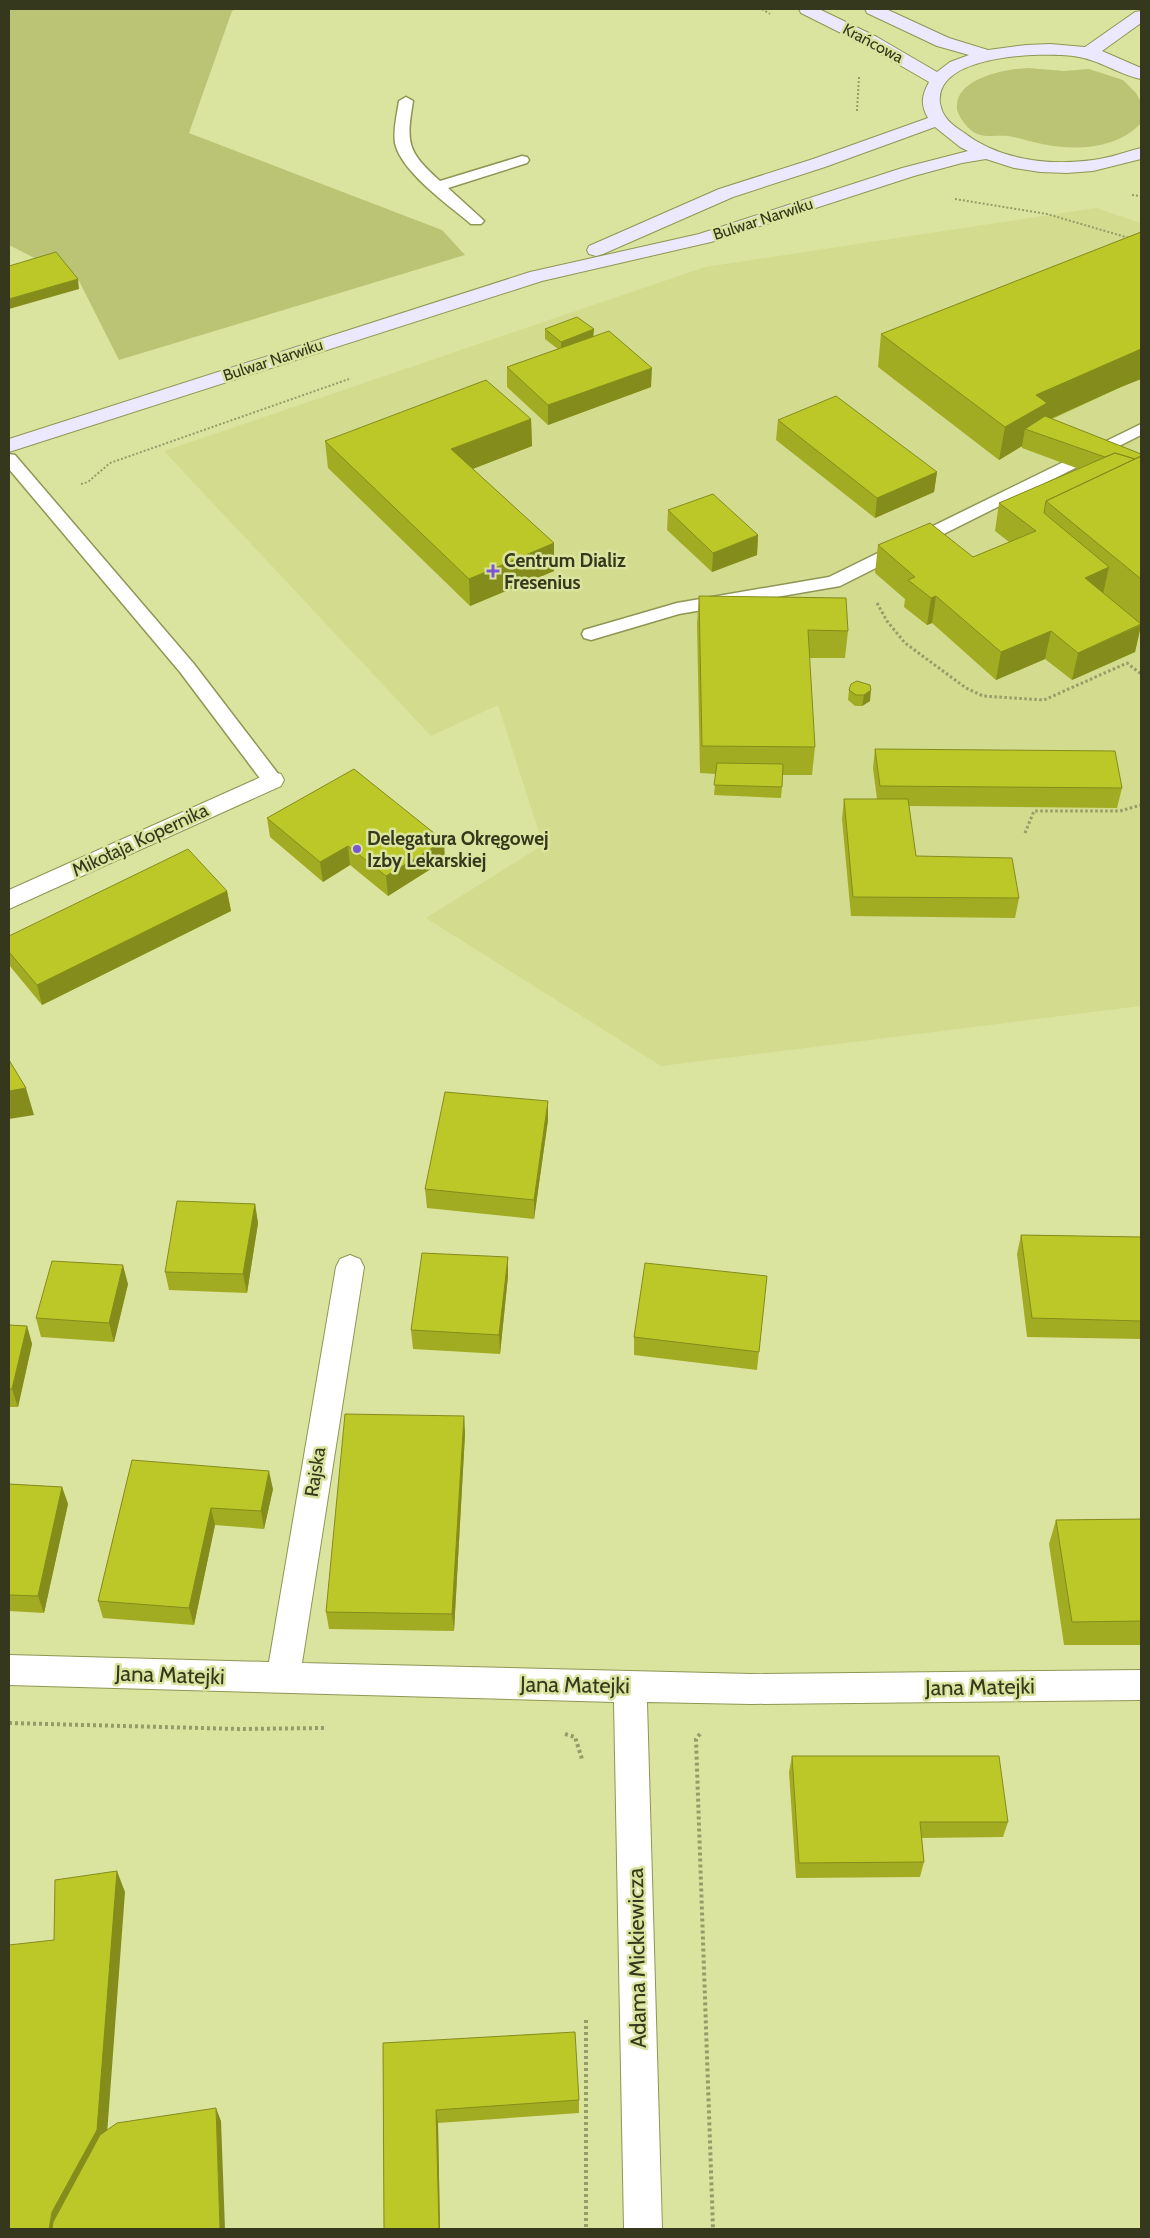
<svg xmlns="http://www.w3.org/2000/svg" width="1150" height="2238" font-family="Cabin,sans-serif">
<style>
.built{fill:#d2db8e}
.green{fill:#bbc475}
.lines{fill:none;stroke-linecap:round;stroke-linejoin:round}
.lane-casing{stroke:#8f9654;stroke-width:3}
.street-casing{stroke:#8f9654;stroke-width:2}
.secondary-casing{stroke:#8f9654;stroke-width:2}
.path-far2{stroke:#959c68;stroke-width:2;stroke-dasharray:2 2;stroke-linecap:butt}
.path-far1{stroke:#959c68;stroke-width:3;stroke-dasharray:2.5 2.5;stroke-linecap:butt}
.path{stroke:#959c68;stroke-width:4;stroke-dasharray:3 3;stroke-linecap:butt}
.lane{fill:#fff;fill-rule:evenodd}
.street{fill:#fff;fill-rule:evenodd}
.secondary{fill:#ece8fd;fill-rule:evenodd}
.wall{fill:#a2ac22}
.shaded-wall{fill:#848c1c}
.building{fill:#bcc828;stroke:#848c1c}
.poi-dot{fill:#7d57d1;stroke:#dbe49f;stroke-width:2}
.labels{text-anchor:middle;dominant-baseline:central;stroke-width:5;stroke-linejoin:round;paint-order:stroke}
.far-street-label{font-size:16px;fill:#35381c;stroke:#dbe49f}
.poi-label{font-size:19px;font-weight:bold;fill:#35381c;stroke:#dbe49f;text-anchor:start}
.street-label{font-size:19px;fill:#35381c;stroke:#dbe49f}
.near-street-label{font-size:22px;fill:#35381c;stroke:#dbe49f}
</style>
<rect width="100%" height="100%" fill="#dbe49f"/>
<!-- built -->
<path class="built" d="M1096,208L1141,223V1006L661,1066L426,918L543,845L498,705L431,736L164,451L705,267Z"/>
<!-- green -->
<path class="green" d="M9,9H236L232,11L189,133L442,230L465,255L119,360L79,281L9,245Z
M1028,68L1064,71L1089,69L1123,80L1136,93L1141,102V123C1117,149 1076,151 1042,144C1031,142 1020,138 1008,136C997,135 985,138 975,133C968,129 958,117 957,109C954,78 1006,69 1028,68Z"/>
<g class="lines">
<defs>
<path id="lane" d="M406,97L413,101C406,144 407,151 440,181L522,156L527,157L529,160L527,163L448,188L481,218L484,221L481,224H471C449,205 401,172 395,143C393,129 397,115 399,101Z
M1141,424V435L840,586L679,614L591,640L584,638L582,634L584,630L677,603L829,577Z
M9,454L15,455L194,664L279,775L282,780L279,785L272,787L265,785L180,672L9,469Z"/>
<path id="street" d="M272,772L281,774L284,780L281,786L9,909V890Z
M350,1255L360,1259L364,1267L302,1663L751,1674L1141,1670V1700L751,1704L647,1702L662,2229H624L614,1702L9,1685V1655L269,1662L336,1267L340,1259Z"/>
<path id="secondary" d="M799,9H819L877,37L937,72L950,62L969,55L937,46L867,13L865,9H886L949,38L988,50L1026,45L1050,44L1085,47L1135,12L1141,11V23L1102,51L1141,68V79C1117,74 1099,59 1073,56C1043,52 934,54 940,103C942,117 952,125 963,132C999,160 1048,166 1093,160C1110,158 1125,152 1141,148V159L1093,171L1067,173L1040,172L1014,168L986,159L962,163L914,176L711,242L542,281L9,452V439L530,272L699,234L902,168L968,151L960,147L935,127L825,167L733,197L603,254L596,256L589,254L587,250L589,246L719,189L813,159L928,118C920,104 922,95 929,82L865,45L801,13Z"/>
</defs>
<!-- lane casing -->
<use href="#lane" class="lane-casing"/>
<!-- street casing -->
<use href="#street" class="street-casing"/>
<!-- secondary casing -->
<use href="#secondary" class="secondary-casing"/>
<!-- path-far2 -->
<path class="path-far2" d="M762,9L770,14
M857,111L859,77
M1132,195L1141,196
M955,199L1047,214L1129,238
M81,484L88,482L110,463L349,379"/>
<!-- path-far1 -->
<path class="path-far1" d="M877,603L887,621L905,643L966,688L983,696L1044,700L1127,663L1141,674
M1025,833L1034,811H1120L1141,805"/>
<!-- path -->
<path class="path" d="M9,1723L239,1729L325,1728
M565,1734L575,1737L582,1759
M700,1734L696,1739L713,2229
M586,2020V2229"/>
<!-- lane -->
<use href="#lane" class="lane"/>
<!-- street -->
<use href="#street" class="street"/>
<!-- secondary -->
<use href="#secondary" class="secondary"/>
</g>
<!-- wall -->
<path class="wall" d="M1141,232V379L1121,387L1052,419L1141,454V626L1135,652L1072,680L1045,659L996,680L932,623L927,625L904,607L905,599L875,573L878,545L973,557L1009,542L995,531L999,503L1079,469L1022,448V446L999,460L878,367L881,334Z
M545,329H594L593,336L651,387L548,425L507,387V367L558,349L545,339Z
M531,419L532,446L472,469L554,543V571L470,606L328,468L325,441Z
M778,420L937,472L934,492L875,518L776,440Z
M668,510L758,535L757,555L712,572L667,530Z
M699,596L848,631L845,658H809L815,747L812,775H783L781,798L714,795L716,774L700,773L697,624Z
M851,684L870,701L862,706H855L848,700L849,690Z
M875,749L1122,788L1117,808L909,806L916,856L1019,898L1015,918L851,916L842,819L844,799H877L873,768Z
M267,818L445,860L388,896L350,865L323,882L270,837Z
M227,891L231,911L42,1005L9,965V936Z
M548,1120L534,1219L427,1208L425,1189Z
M255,1204L258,1223L247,1293L169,1290L165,1272Z
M1021,1235L1141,1237V1339L1027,1337L1017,1254Z
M508,1257V1276L500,1354L413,1349L411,1330Z
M767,1276L757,1370L634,1355V1337Z
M128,1284L114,1342L41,1337L36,1318Z
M9,1325L27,1326L32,1344L18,1407H9Z
M464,1416L465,1434L454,1631L329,1629L326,1612Z
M132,1460L273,1489L264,1529L215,1525L194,1625L103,1618L98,1601Z
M9,1484L62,1487L68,1504L44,1613L9,1611Z
M1141,1519V1645H1064L1049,1544L1056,1520Z
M792,1756L1008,1822L1003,1837L922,1838L924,1862L920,1877L796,1878L789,1772Z
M383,2043L579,2100V2113L438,2123L440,2229H384Z"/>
<!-- shaded-wall -->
<path class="shaded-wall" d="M78,279L79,289L9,309V299Z
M594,329L593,339L561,352V342Z
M1141,349V379L1121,387L1043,422L1025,429L1022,446L999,460L1005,427L1036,395Z
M652,368L651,387L548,425V405Z
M531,419L532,446L452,477L451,449Z
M937,472L934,492L875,518L877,498Z
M758,535L757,555L712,572L713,553Z
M554,543V571L470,606L469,579Z
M1109,567L1103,594L1085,578Z
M936,596L932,623L927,625L931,598Z
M1141,625L1135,652L1072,680L1078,653Z
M1051,631L1045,659L996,680L1001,652Z
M871,690L870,701L862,706L864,695Z
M444,841L445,860L388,896L386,876Z
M348,846L350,865L323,882L320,862Z
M227,891L231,911L42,1005L37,985Z
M26,1088L34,1115L9,1119V1091Z
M548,1101V1120L534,1219V1200Z
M255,1204L258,1223L247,1293L243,1274Z
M508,1257V1276L500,1354L499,1335Z
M123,1265L128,1284L114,1342L109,1323Z
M27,1326L32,1344L18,1407L12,1389Z
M464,1416L465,1434L454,1631L452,1614Z
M269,1471L273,1489L264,1529L261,1511Z
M62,1487L68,1504L44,1613L38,1596Z
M211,1508L215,1525L194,1625L189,1608Z
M117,1871L125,1892L106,2148L61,2229H49Z
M216,2108L221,2121L225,2229H220Z
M436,2110L438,2123L440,2229H439Z"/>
<!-- building -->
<path class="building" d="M1141,232V349L1036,395L1047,403L1005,427L881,334Z
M56,252L78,279L9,299V266Z
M577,317L594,329L561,342L545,329Z
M609,331L652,368L548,405L507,367Z
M486,380L531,419L451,449L554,543L469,579L325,441Z
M836,396L937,472L877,498L778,420Z
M1045,416L1141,454V456L1135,459L1115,453L1105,457L1025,429Z
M1115,453L1135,459L1046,501L1044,513L1109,567L1085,578L1141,624L1078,653L1051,631L1001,652L936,596L931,598L908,580L915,577L878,545L930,523L973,557L1036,531L999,503Z
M1141,456V579L1046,501Z
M713,494L758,535L713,553L668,510Z
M699,596L846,598L848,631L808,630L815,747L702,746Z
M857,681L870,685L871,690L864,695H856L849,690L851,684Z
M875,749L1115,751L1122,788L880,786Z
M717,763L783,764L782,787L714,785Z
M354,769L444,841L386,876L348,846L320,862L267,818Z
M844,799H908L916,856L1012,858L1019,898L853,897Z
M188,849L227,891L37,985L9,952V936Z
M9,1060L26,1088L9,1091Z
M445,1092L548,1101L534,1200L425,1189Z
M177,1201L255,1204L243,1274L165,1272Z
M1021,1235L1141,1237V1321L1032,1318Z
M422,1253L508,1257L499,1335L411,1330Z
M52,1261L123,1265L109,1323L36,1318Z
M645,1263L767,1276L759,1352L634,1337Z
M9,1325L27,1326L12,1389H9Z
M345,1414L464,1416L452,1614L326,1612Z
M132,1460L269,1471L261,1511L211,1508L189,1608L98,1601Z
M9,1484L62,1487L38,1596L9,1595Z
M1141,1519V1621L1072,1622L1056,1520Z
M792,1756H999L1008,1822H920L924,1862L799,1863Z
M117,1871L97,2130L52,2212L49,2229H9V1945L54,1940L55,1880Z
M575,2032L579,2100L436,2110L439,2229H384L383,2043Z
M216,2108L220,2229H52L53,2222L100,2135L117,2123Z"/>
<!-- markers -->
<g class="poi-dot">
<path d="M490.5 563.5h5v5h5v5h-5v5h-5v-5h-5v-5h5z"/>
<circle cx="357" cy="849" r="5"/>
</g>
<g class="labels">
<!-- far-street labels -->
<g class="far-street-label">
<text transform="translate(873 43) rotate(28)">Krańcowa</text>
<text transform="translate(763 219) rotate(-18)">Bulwar Narwiku</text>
<text transform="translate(273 360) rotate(-18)">Bulwar Narwiku</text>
</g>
<!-- poi labels -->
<g class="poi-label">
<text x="504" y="560">Centrum Dializ<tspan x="504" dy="22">Fresenius</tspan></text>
<text x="367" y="838">Delegatura Okręgowej<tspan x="367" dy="22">Izby Lekarskiej</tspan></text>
</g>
<!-- street labels -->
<g class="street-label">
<text transform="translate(140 840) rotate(-25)">Mikołaja Kopernika</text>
<text transform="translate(315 1472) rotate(-81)">Rajska</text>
</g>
<!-- near-street labels -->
<g class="near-street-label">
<text transform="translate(170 1675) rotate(2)">Jana Matejki</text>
<text transform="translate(575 1685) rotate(1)">Jana Matejki</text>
<text transform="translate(980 1687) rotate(-1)">Jana Matejki</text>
<text transform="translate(637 1958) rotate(-91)">Adama Mickiewicza</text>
</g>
</g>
<!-- border -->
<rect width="1150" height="2238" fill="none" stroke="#35381c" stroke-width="20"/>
</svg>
